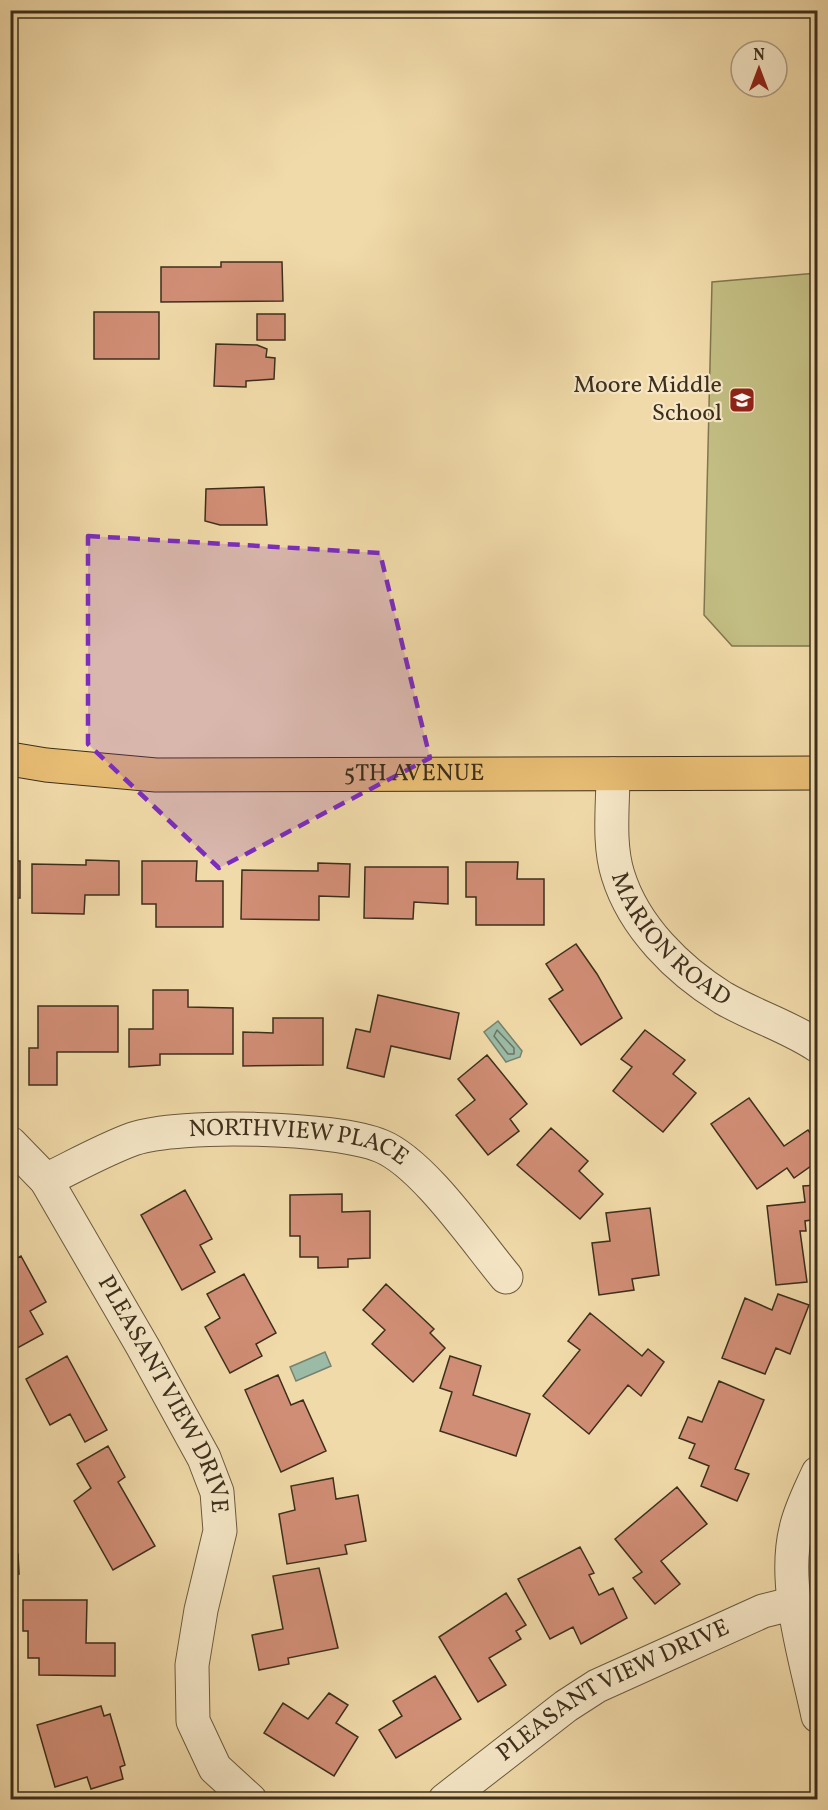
<svg xmlns="http://www.w3.org/2000/svg" width="828" height="1810" font-family="Vollkorn,serif">
<style>
.green{fill:#c2bd82;stroke:#80764f;stroke-width:1.5}
.water{fill:#9bbba7;stroke:#75836f;stroke-width:1.5}
.lines{fill:none;stroke-linecap:round;stroke-linejoin:round}
.shore{stroke:#6c7562;stroke-width:1.5}
.building{fill:#d18e76;stroke:#3d2f1c;stroke-width:1.5}
.minor-casing{stroke:#6a5a3f;stroke-width:35}
.major-casing{stroke:#3d2f1c;stroke-width:35}
.minor{stroke:#f6e7c7;stroke-width:33}
.major{stroke:#e8bd74;stroke-width:33}
.marked{fill:#7b2cbf;fill-opacity:0.2;stroke:#7b2cbf;stroke-width:4.5;stroke-dasharray:12 8;stroke-linejoin:round}
.labels{text-anchor:middle;dominant-baseline:central;stroke-width:4.5;stroke-linejoin:round;paint-order:stroke}
.poi-label{font-size:24px;fill:#3d2f1c;stroke:#f6e7c7;text-anchor:end}
.street-label{font-size:24px;fill:#3d2f1c;stroke:#f6e7c7}
</style>
<rect width="100%" height="100%" fill="#f1daa9"/>
<filter id="stains"><feTurbulence type="fractalNoise" baseFrequency=".00333" numOctaves="4"/><feColorMatrix values="0 0 0 0 .2 0 0 0 0 .09 0 0 0 0 .02 0 0 0 .5 -.17"/></filter>
<radialGradient id="worn" r=".72"><stop offset=".6" stop-color="#630" stop-opacity="0"/><stop offset="1" stop-color="#630" stop-opacity=".3"/></radialGradient>
<!-- green -->
<path class="green" d="M817,273V646H732L704,615L712,282Z"/>
<!-- water -->
<path class="water" d="M498,1021L522,1051L520,1057L506,1062L484,1032Z
M325,1352L331,1366L296,1381L290,1367Z"/>
<g class="lines">
<!-- shore -->
<path class="shore" d="M497,1030L514,1048V1054H508L494,1036Z"/>
</g>
<!-- building -->
<path class="building" d="M221,262H282L283,301L161,302V267H221Z
M94,312H159V359H94Z
M257,314H285V340H257Z
M216,344L257,345L267,349L266,357L275,358L274,379L246,381V387L214,386Z
M264,487L267,525H220L205,521L206,489Z
M86,860L119,861V895H85L84,914L32,913V864L86,865Z
M10,861H20V898H10Z
M142,861H197L196,881H223V927H156V904H142Z
M466,862H518L517,879H544V925H476V897H466Z
M318,863L350,864L349,897L319,896V920L241,919L242,870L318,871Z
M365,867H448V904L414,902L413,919L364,918Z
M576,944L597,974L622,1018L581,1045L549,999L563,990L546,964Z
M153,990H188V1007L233,1008V1054H160V1065L129,1067V1029H153Z
M378,995L459,1013L450,1059L391,1046L384,1077L347,1068L356,1029L370,1032Z
M38,1006H118V1052H57V1085H29V1048H38Z
M273,1018H323V1065L243,1066V1032L273,1033Z
M645,1030L685,1060L673,1074L696,1093L663,1132L613,1091L632,1067L621,1059Z
M487,1055L527,1104L510,1119L519,1131L488,1155L456,1115L475,1100L458,1079Z
M749,1098L784,1146L808,1130L818,1144V1161L794,1178L787,1168L757,1189L711,1124Z
M551,1128L588,1161L579,1171L603,1194L580,1219L517,1165Z
M818,1185V1219L805,1221L806,1231H800L807,1282L776,1285L767,1206L805,1202L803,1186Z
M185,1190L212,1239L200,1245L215,1272L182,1290L141,1215Z
M342,1194V1212L370,1211V1258L348,1259V1267L318,1268V1257H300V1236H290V1195Z
M650,1208L659,1275L632,1279L634,1290L599,1295L592,1243L610,1241L606,1213Z
M21,1256L46,1302L30,1311L43,1334L10,1352V1262Z
M244,1274L276,1333L256,1344L262,1356L230,1373L205,1327L220,1318L207,1294Z
M386,1284L434,1329L430,1333L445,1348L413,1382L372,1344L385,1330L363,1310Z
M778,1294L809,1305L790,1354L776,1348L765,1374L722,1358L745,1298L772,1310Z
M590,1313L642,1356L648,1349L664,1362L641,1396L628,1385L589,1434L543,1396L580,1350L568,1341Z
M67,1356L107,1430L85,1442L70,1414L50,1425L26,1379Z
M450,1356L481,1366L473,1395L530,1414L516,1456L440,1431L452,1392L440,1388Z
M278,1375L291,1405L303,1400L326,1451L281,1472L245,1390Z
M719,1381L764,1400L735,1469L749,1474L737,1501L701,1486L709,1466L689,1458L695,1444L679,1438L688,1417L702,1422Z
M108,1446L125,1477L118,1482L155,1546L113,1570L74,1501L91,1488L77,1464Z
M333,1478L336,1499L358,1495L366,1541L345,1545L347,1554L287,1564L279,1514L295,1510L291,1486Z
M677,1487L707,1524L661,1561L680,1584L655,1604L633,1578L642,1572L615,1539Z
M580,1547L594,1573L589,1575L599,1595L613,1588L627,1618L581,1644L573,1627L550,1639L518,1579Z
M18,1554L19,1574L10,1575V1555Z
M319,1568L338,1648L288,1658L289,1664L259,1670L252,1635L283,1629L273,1576Z
M506,1593L526,1625L516,1631L521,1639L489,1658L506,1685L478,1702L439,1637Z
M23,1600H87L86,1643H115V1676L39,1675V1658H28V1631H23Z
M435,1676L461,1719L396,1758L379,1730L402,1716L393,1701Z
M329,1693L348,1705L336,1723L358,1737L334,1776L264,1733L283,1703L308,1719Z
M101,1706L104,1716L110,1714L125,1765L120,1767L123,1779L91,1789L87,1777L55,1787L37,1725Z"/>
<g class="lines">
<defs>
<g id="minor">
<path id="s1" d="M613,774C613,806 608,844 618,875C634,927 678,970 723,998C754,1016 788,1026 818,1046"/>
<path id="s2" d="M10,1143L46,1180L143,1347L204,1458L217,1492L220,1531L201,1610L192,1665L193,1721L215,1768L250,1800"/>
<path id="s3" d="M46,1180C75,1166 103,1150 133,1139C179,1123 336,1127 381,1146C423,1163 476,1241 506,1277"/>
<path d="M818,1473C810,1491 800,1510 796,1529C782,1585 806,1659 818,1716"/>
<path id="s4" d="M445,1800L566,1706L597,1686L763,1611L795,1603"/>
</g>
<g id="major">
<path id="s5" d="M10,759L46,765L156,775L818,773"/>
</g>
</defs>
<!-- minor casing -->
<use href="#minor" class="minor-casing"/>
<!-- major casing -->
<use href="#major" class="major-casing"/>
<!-- minor -->
<use href="#minor" class="minor"/>
<!-- major -->
<use href="#major" class="major"/>
</g>
<!-- marked area -->
<path class="marked" d="M88,536L380,553L430,758L219,868L88,744Z"/>
<!-- icons -->
<defs>
<symbol id="school-square" viewBox="-11 -11 22 22"><rect x="-9" y="-9" width="18" height="18" rx="4" fill="#8f2418" stroke="#f6e7c7"/><path d="M0-5L7-2L0 1L-7-2ZM-4 1L0 2.5L4 1V4Q0 6-4 4Z" fill="#fff"/></symbol>
</defs>
<g fill-rule="evenodd">
<use href="#school-square" x="727" y="385" width="30" height="30"/>
</g>
<g class="labels">
<!-- poi labels -->
<g class="poi-label">
<text x="722" y="386">Moore Middle<tspan x="722" dy="28">School</tspan></text>
</g>
<!-- street labels -->
<g class="street-label">
<text stroke="none"><textPath href="#s5" startOffset="405">5TH AVENUE</textPath></text>
<text stroke="none"><textPath href="#s1" startOffset="186">MARION ROAD</textPath></text>
<text stroke="none"><textPath href="#s3" startOffset="264">NORTHVIEW PLACE</textPath></text>
<text stroke="none"><textPath href="#s2" startOffset="297">PLEASANT VIEW DRIVE</textPath></text>
<text stroke="none"><textPath href="#s4" startOffset="202">PLEASANT VIEW DRIVE</textPath></text>
</g>
</g>
<!-- margin -->
<rect width="828" height="1810" fill="none" stroke="#f1daa9" stroke-width="36"/>
<rect x="12" y="12" width="804" height="1786" fill="none" stroke="#3d2f1c" stroke-width="3"/>
<rect x="18" y="18" width="792" height="1774" fill="none" stroke="#3d2f1c" stroke-width="1.5"/>
<!-- north arrow -->
<g transform="translate(759 69)"><circle r="28" fill="#f6e7c7" stroke="#ac9d83" stroke-width="1.5"/>
<path d="M0-4.5L10 22L0 15L-10 22Z" fill="#8f2418"/>
<text y="-9" font-size="16" font-weight="bold" text-anchor="middle" fill="#3d2f1c">N</text>
</g>
<rect width="100%" height="100%" filter="url(#stains)"/>
<rect width="100%" height="100%" fill="url(#worn)"/>
</svg>
